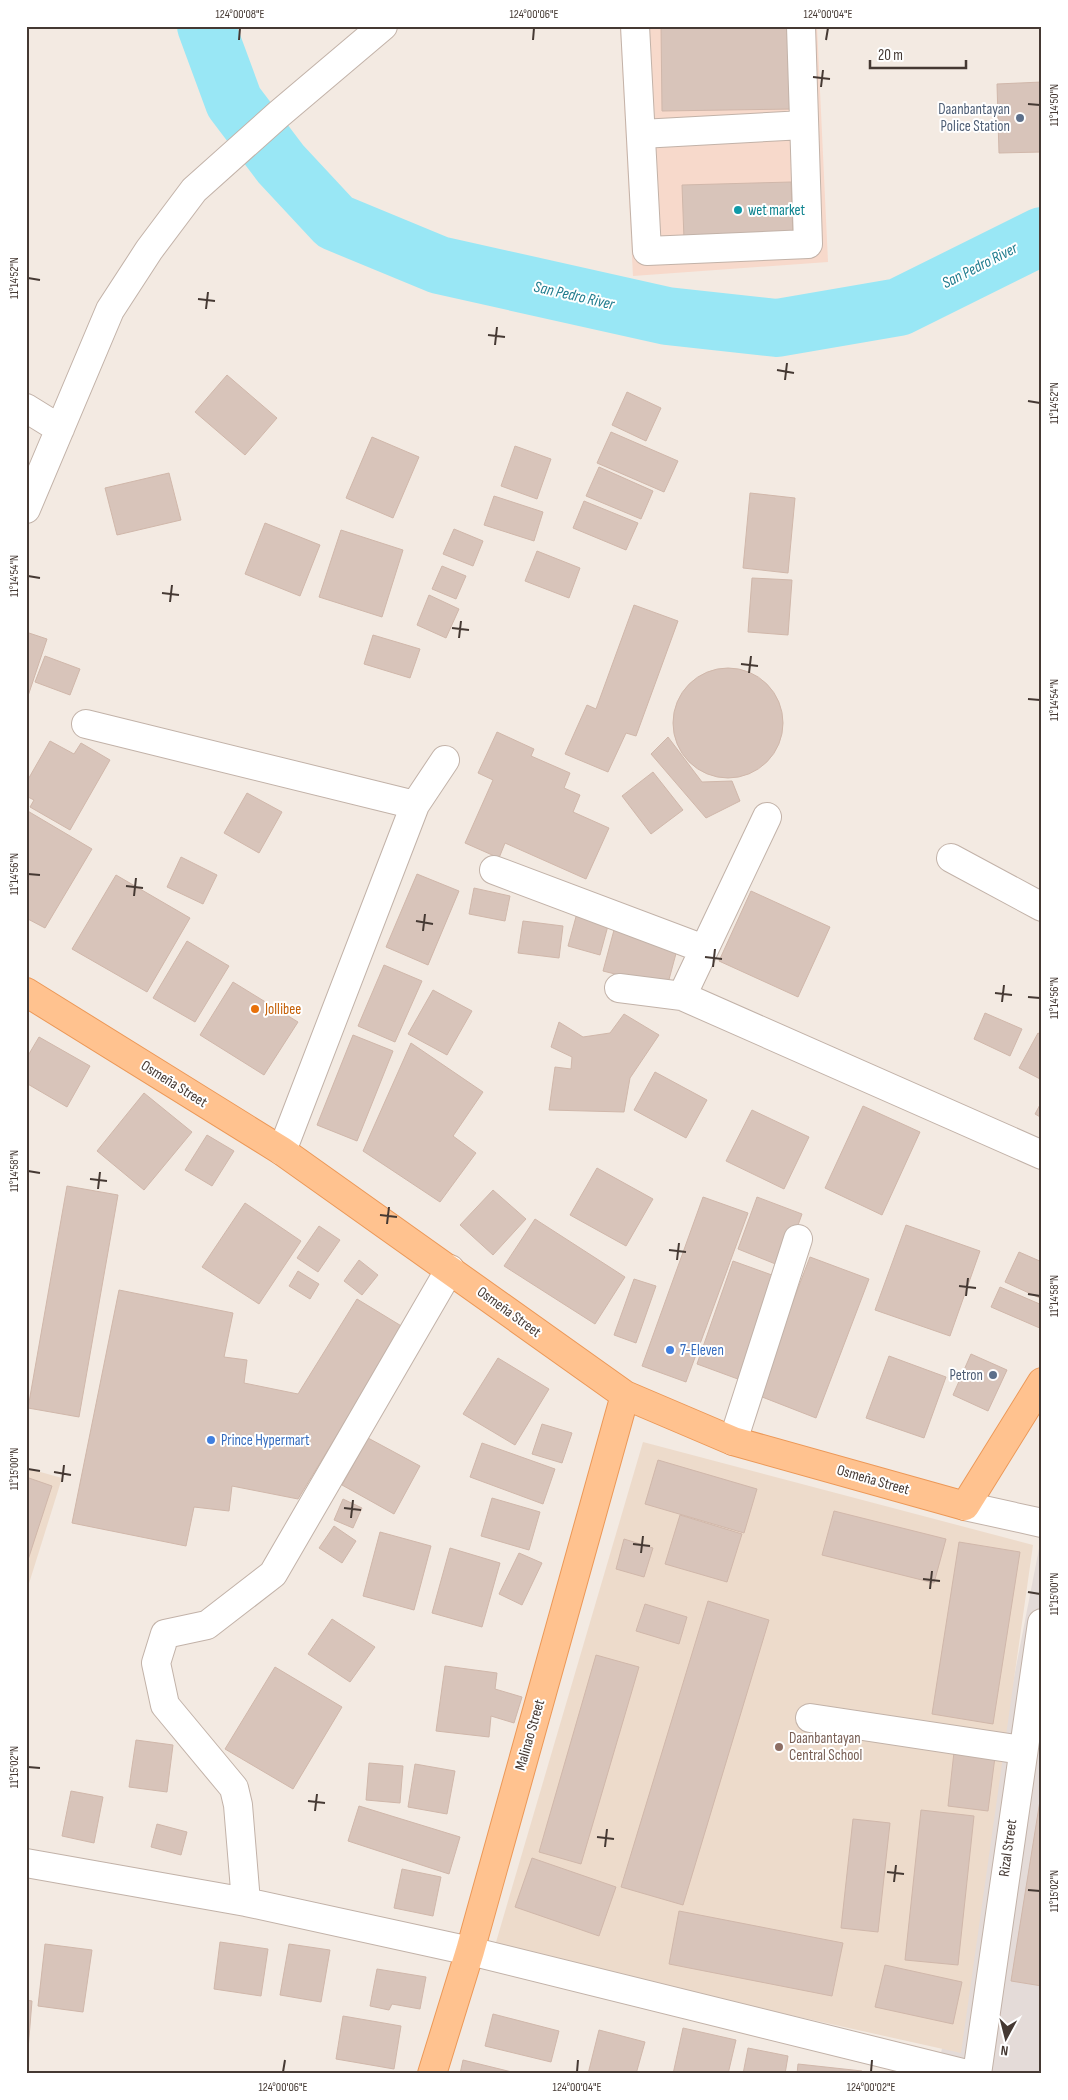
<svg xmlns="http://www.w3.org/2000/svg" width="1068" height="2100" font-family="'Sofia Sans Condensed',sans-serif">
<style>
.commercial{fill:#f7d9cb}
.industrial{fill:#e4dbd8}
.education{fill:#eddbcb}
.lines{fill:none;stroke-linecap:round;stroke-linejoin:round}
.river{stroke:#99e7f5;stroke-width:58}
.building{fill:#d8c4ba;stroke:#d0b7aa}
.minor-casing{stroke:#c2b2a8;stroke-width:30}
.major-casing{stroke:#ec9857;stroke-width:30}
.minor{stroke:#fff;stroke-width:28}
.major{stroke:#ffc28f;stroke-width:28}
.ticks{fill:none;stroke:#453933;stroke-width:2}
.service-dot{fill:#5c6f8a;stroke:#fff;stroke-width:2}
.culture-dot{fill:#0f9aa8;stroke:#fff;stroke-width:2}
.food-dot{fill:#e8710a;stroke:#fff;stroke-width:2}
.shop-dot{fill:#3f7fe0;stroke:#fff;stroke-width:2}
.education-dot{fill:#8d6e63;stroke:#fff;stroke-width:2}
.labels{text-anchor:middle;dominant-baseline:central;stroke-width:4;stroke-linejoin:round;paint-order:stroke}
.service-label{font-size:15px;fill:#4e5e75;stroke:#fff;text-anchor:end}
.culture-label{font-size:15px;fill:#0d838f;stroke:#fff;text-anchor:start}
.food-label{font-size:15px;fill:#c56008;stroke:#fff;text-anchor:start}
.street-label{font-size:15px;fill:#453933;stroke:#fff}
.shop-label{font-size:15px;fill:#366cbe;stroke:#fff;text-anchor:start}
.education-label{font-size:15px;fill:#785e54;stroke:#fff;text-anchor:start}
.water-label{font-size:16px;font-style:italic;fill:#207c8e;stroke:#fff}
.neatline{fill:none;stroke:#453933;stroke-width:2}
.ticks-label{font-size:12px;text-anchor:middle;fill:#453933}
</style>
<rect width="100%" height="100%" fill="#f3eae2"/>
<!-- commercial -->
<path class="commercial" d="M620,26H817L828,262L633,276Z"/>
<!-- industrial -->
<path class="industrial" d="M1042,1533V2074H937Z"/>
<!-- education -->
<path class="education" d="M643,1442L1033,1545L961,2053L494,1949Z
M26,1468L62,1478L26,1593Z"/>
<g class="lines">
<!-- river -->
<path class="river" d="M206,26L234,102L281,164L335,222L439,265L667,316L777,328L899,307L1042,236"/>
</g>
<!-- building -->
<path class="building" d="M661,26H792L793,109L662,111Z
M1042,82V152L999,153L997,84Z
M791,182L793,235L684,239L682,185Z
M227,375L277,418L245,455L195,412Z
M627,392L661,408L646,441L612,425Z
M611,432L678,461L664,492L597,463Z
M372,437L419,457L393,518L346,498Z
M515,446L551,459L537,499L501,486Z
M599,467L653,491L641,519L586,496Z
M169,473L181,520L117,535L105,488Z
M750,493L795,498L788,573L743,568Z
M494,496L543,512L534,541L484,525Z
M584,501L638,523L626,550L573,528Z
M265,523L320,545L300,596L245,574Z
M454,529L483,541L473,566L443,554Z
M341,530L403,550L382,617L319,597Z
M537,551L580,568L569,598L525,581Z
M442,566L466,576L456,599L432,589Z
M752,578L792,580L788,635L748,632Z
M429,595L459,609L446,638L417,625Z
M634,605L678,621L636,736L626,733L608,772L565,754L587,705L596,709Z
M26,632L47,639L26,702Z
M373,635L420,649L410,678L364,664Z
M45,656L80,669L70,695L35,682Z
M673 723a55 55 0 1 1 110 0a55 55 0 1 1-110 0Z
M497,732L534,749L531,756L570,773L564,788L580,795L573,812L609,828L586,879L505,843L499,858L465,843L493,780L478,773Z
M668,737L702,782L732,781L740,801L706,818L651,754Z
M50,741L74,754L81,743L110,760L70,830L30,807L34,800L26,796V783Z
M653,772L683,810L651,834L622,796Z
M247,793L282,812L259,853L224,833Z
M26,810L92,849L45,928L26,918Z
M181,857L217,875L203,904L167,887Z
M417,874L459,891L428,965L386,947Z
M116,875L190,918L147,992L72,949Z
M474,888L510,896L505,921L469,914Z
M751,891L830,927L798,997L719,961Z
M577,913L609,922L600,955L568,946Z
M523,921L563,926L559,958L518,953Z
M614,930L678,946L667,987L603,971Z
M187,941L229,966L195,1022L153,998Z
M384,965L422,981L395,1042L358,1026Z
M233,982L298,1022L264,1075L200,1035Z
M433,990L472,1011L447,1055L408,1034Z
M985,1013L1022,1029L1010,1056L974,1039Z
M624,1014L659,1035L630,1078L624,1112L549,1110L555,1067L571,1069L572,1057L551,1047L559,1022L583,1037L610,1033Z
M1038,1033L1042,1035V1080L1019,1068Z
M353,1035L393,1051L357,1141L317,1125Z
M39,1037L90,1066L67,1107L26,1083V1059Z
M411,1043L483,1092L453,1136L476,1153L440,1202L363,1151Z
M655,1072L707,1100L686,1138L634,1110Z
M144,1093L192,1132L144,1190L97,1151Z
M1042,1101V1118L1035,1114Z
M863,1106L920,1132L882,1215L825,1188Z
M752,1110L809,1137L784,1189L726,1161Z
M207,1135L234,1151L212,1186L185,1170Z
M597,1168L653,1199L626,1246L570,1215Z
M67,1186L118,1195L79,1417L28,1408Z
M493,1190L526,1219L493,1255L460,1225Z
M703,1197L748,1213L686,1382L642,1366Z
M757,1197L802,1214L783,1267L738,1249Z
M245,1203L301,1241L259,1304L202,1267Z
M535,1219L625,1277L595,1324L504,1266Z
M906,1225L980,1251L950,1336L875,1310Z
M319,1226L340,1240L318,1272L297,1258Z
M1019,1252L1042,1262V1299L1005,1282Z
M810,1257L869,1279L816,1418L757,1395Z
M359,1260L378,1275L362,1295L344,1281Z
M733,1261L783,1279L746,1382L697,1364Z
M298,1271L319,1284L310,1299L289,1286Z
M634,1279L656,1286L636,1343L614,1335Z
M1000,1287L1042,1305V1329L991,1307Z
M119,1290L233,1313L224,1357L247,1360L244,1383L298,1394L357,1299L403,1327L298,1499L232,1486L229,1511L194,1507L186,1546L72,1523Z
M971,1354L1007,1370L988,1411L953,1395Z
M889,1356L946,1377L924,1438L866,1418Z
M498,1358L549,1389L515,1445L463,1414Z
M542,1424L572,1433L562,1463L532,1454Z
M368,1438L420,1466L394,1514L342,1485Z
M482,1443L555,1469L543,1504L470,1477Z
M658,1460L757,1489L744,1533L645,1504Z
M26,1477L52,1486L26,1566Z
M492,1498L540,1512L529,1550L481,1536Z
M343,1499L362,1508L353,1528L334,1520Z
M834,1511L946,1539L934,1583L822,1555Z
M680,1515L742,1534L727,1582L665,1564Z
M334,1526L356,1541L342,1563L319,1548Z
M380,1532L431,1546L414,1610L363,1596Z
M624,1539L653,1548L644,1577L616,1569Z
M959,1542L1020,1552L993,1724L932,1714Z
M450,1548L500,1563L482,1627L432,1613Z
M519,1553L542,1563L522,1605L499,1594Z
M708,1601L769,1620L683,1905L621,1887Z
M645,1604L687,1617L679,1644L636,1631Z
M332,1619L375,1647L350,1682L308,1654Z
M596,1655L639,1667L581,1864L539,1852Z
M445,1666L497,1673L495,1689L522,1697L514,1723L491,1716L489,1737L436,1731Z
M275,1667L342,1707L293,1789L225,1749Z
M136,1740L173,1745L167,1792L129,1787Z
M954,1752L995,1757L988,1811L948,1806Z
M369,1763L403,1766L400,1803L366,1800Z
M415,1764L455,1771L447,1814L408,1807Z
M1042,1788V1986L1011,1981Z
M71,1791L103,1797L94,1843L62,1836Z
M359,1806L460,1837L449,1874L348,1841Z
M921,1810L974,1816L958,1965L905,1960Z
M853,1819L890,1823L878,1932L841,1928Z
M157,1824L187,1832L181,1855L151,1847Z
M532,1858L616,1887L599,1936L515,1907Z
M402,1869L441,1877L433,1916L394,1908Z
M679,1911L843,1943L832,1996L669,1964Z
M220,1942L268,1949L261,1996L214,1989Z
M45,1944L92,1950L83,2012L38,2006Z
M289,1944L330,1950L321,2002L280,1995Z
M885,1965L962,1982L953,2024L875,2007Z
M377,1969L426,1977L420,2009L392,2004L389,2010L370,2006Z
M26,2000L32,2001L27,2062H26Z
M493,2014L559,2031L551,2062L485,2046Z
M343,2016L401,2026L394,2069L336,2059Z
M683,2028L736,2040L728,2074H673Z
M599,2030L645,2042L636,2074H588Z
M748,2048L788,2056L785,2074H743Z
M463,2060L520,2074H460Z
M798,2064L862,2071L861,2074H797Z"/>
<g class="lines">
<defs>
<path id="minor" d="M635,26L647,251L808,244L801,26
M641,134L804,125
M26,408L60,429
M26,509L110,310L149,250L194,190L279,114L383,26
M86,724L415,805
M951,858L1042,907
M494,870L704,949
M619,988L682,996L1042,1155
M682,996L767,817
M282,1151L415,805L445,760
M733,1441L798,1239
M965,1506L1042,1523
M810,1718L1022,1750
M26,1863L246,1902L470,1951L967,2074
M246,1902L238,1805L234,1788L165,1705L156,1663L165,1634L207,1625L273,1574L450,1269
M977,2074L1042,1623"/>
<path id="major" d="M26,992L282,1151L625,1395L733,1441L965,1506L1042,1382
M432,2074L470,1951L625,1395"/>
</defs>
<!-- minor casing -->
<use href="#minor" class="minor-casing"/>
<!-- major casing -->
<use href="#major" class="major-casing"/>
<!-- minor -->
<use href="#minor" class="minor"/>
<!-- major -->
<use href="#major" class="major"/>
</g>
<!-- ticks -->
<path class="ticks" d="M239,40L240,28M533,40L534,28M826,40L828,28M813,77L830,79M821,87L823,70M1028,104L1040,105M28,278L40,280M198,299L215,301M206,309L208,292M488,335L505,337M495,345L497,327M777,370L794,373M785,380L787,363M1028,401L1040,403M28,576L40,578M162,593L179,595M170,602L172,585M452,628L469,630M459,638L461,621M741,664L758,666M749,673L751,656M1028,699L1040,700M28,874L40,875M126,886L143,888M134,896L136,878M416,921L433,924M423,931L425,914M705,957L722,959M713,967L715,949M995,993L1012,995M1028,997L1040,998M1002,1002L1004,985M28,1171L40,1173M90,1179L107,1181M98,1189L100,1172M380,1215L397,1217M387,1224L389,1207M669,1250L686,1252M677,1260L679,1243M959,1286L976,1288M1028,1294L1040,1296M966,1296L968,1278M28,1469L40,1471M54,1472L71,1475M62,1482L64,1465M344,1508L361,1510M351,1518L353,1500M633,1544L650,1546M641,1553L643,1536M923,1579L940,1581M930,1589L932,1571M1028,1592L1040,1594M28,1767L40,1768M308,1801L325,1803M315,1811L317,1794M597,1837L614,1839M605,1847L607,1829M887,1872L904,1874M894,1882L896,1865M1028,1890L1040,1891M283,2072L285,2060M577,2072L578,2060M871,2072L872,2060"/>
<!-- markers -->
<g class="service-dot">
<circle cx="1020" cy="118" r="5"/>
<circle cx="993" cy="1375" r="5"/>
</g>
<circle class="culture-dot" cx="738" cy="210" r="5"/>
<circle class="food-dot" cx="255" cy="1009" r="5"/>
<g class="shop-dot">
<circle cx="670" cy="1350" r="5"/>
<circle cx="211" cy="1440" r="5"/>
</g>
<circle class="education-dot" cx="779" cy="1747" r="5"/>
<g class="labels">
<!-- service labels -->
<g class="service-label">
<text x="1010" y="109">Daanbantayan<tspan x="1010" dy="17">Police Station</tspan></text>
<text x="983" y="1375">Petron</text>
</g>
<!-- culture labels -->
<g class="culture-label">
<text x="748" y="210">wet market</text>
</g>
<!-- food labels -->
<g class="food-label">
<text x="265" y="1009">Jollibee</text>
</g>
<!-- street labels -->
<g class="street-label">
<text transform="translate(174 1084) rotate(32)">Osmeña Street</text>
<text transform="translate(509 1312) rotate(36)">Osmeña Street</text>
<text transform="translate(873 1480) rotate(16)">Osmeña Street</text>
<text transform="translate(530 1735) rotate(-74)">Malinao Street</text>
<text transform="translate(1008 1848) rotate(-82)">Rizal Street</text>
</g>
<!-- shop labels -->
<g class="shop-label">
<text x="680" y="1350">7-Eleven</text>
<text x="221" y="1440">Prince Hypermart</text>
</g>
<!-- education labels -->
<g class="education-label">
<text x="789" y="1738">Daanbantayan<tspan x="789" dy="17">Central School</tspan></text>
</g>
<!-- water labels -->
<g class="water-label">
<text transform="translate(980 266) rotate(-27)">San Pedro River</text>
<text transform="translate(574 296) rotate(13)">San Pedro River</text>
</g>
</g>
<!-- border -->
<rect width="1068" height="2100" fill="none" stroke="#ffffff" stroke-width="55"/>
<!-- north arrow -->
<g transform="translate(1006 2038) rotate(187)" stroke="#ffffff" stroke-width="4" paint-order="stroke">
<path d="M0-4L9 19L0 12L-9 19Z" fill="#453933"/>
<text y="-8" font-size="14" font-weight="bold" text-anchor="middle" fill="#453933">N</text>
</g>
<!-- scale -->
<path d="M870 60v8h96v-8" fill="none" stroke="#453933" stroke-width="2.5"/>
<text x="878" y="60" font-size="15" fill="#453933" stroke="#ffffff" stroke-width="4" paint-order="stroke">20 m</text>
<rect x="28" y="28" width="1012" height="2044" class="neatline"/>
<g class="ticks-label">
<text x="240" y="18">124°00'08"E</text>
<text x="534" y="18">124°00'06"E</text>
<text x="828" y="18">124°00'04"E</text>
<text transform="translate(1054 105) rotate(-90)" y="4">11°14'50"N</text>
<text transform="translate(14 278) rotate(-90)" y="4">11°14'52"N</text>
<text transform="translate(1054 403) rotate(-90)" y="4">11°14'52"N</text>
<text transform="translate(14 576) rotate(-90)" y="4">11°14'54"N</text>
<text transform="translate(1054 700) rotate(-90)" y="4">11°14'54"N</text>
<text transform="translate(14 874) rotate(-90)" y="4">11°14'56"N</text>
<text transform="translate(1054 998) rotate(-90)" y="4">11°14'56"N</text>
<text transform="translate(14 1171) rotate(-90)" y="4">11°14'58"N</text>
<text transform="translate(1054 1296) rotate(-90)" y="4">11°14'58"N</text>
<text transform="translate(14 1469) rotate(-90)" y="4">11°15'00"N</text>
<text transform="translate(1054 1594) rotate(-90)" y="4">11°15'00"N</text>
<text transform="translate(14 1767) rotate(-90)" y="4">11°15'02"N</text>
<text transform="translate(1054 1891) rotate(-90)" y="4">11°15'02"N</text>
<text x="283" y="2091">124°00'06"E</text>
<text x="577" y="2091">124°00'04"E</text>
<text x="871" y="2091">124°00'02"E</text>
</g>
</svg>
